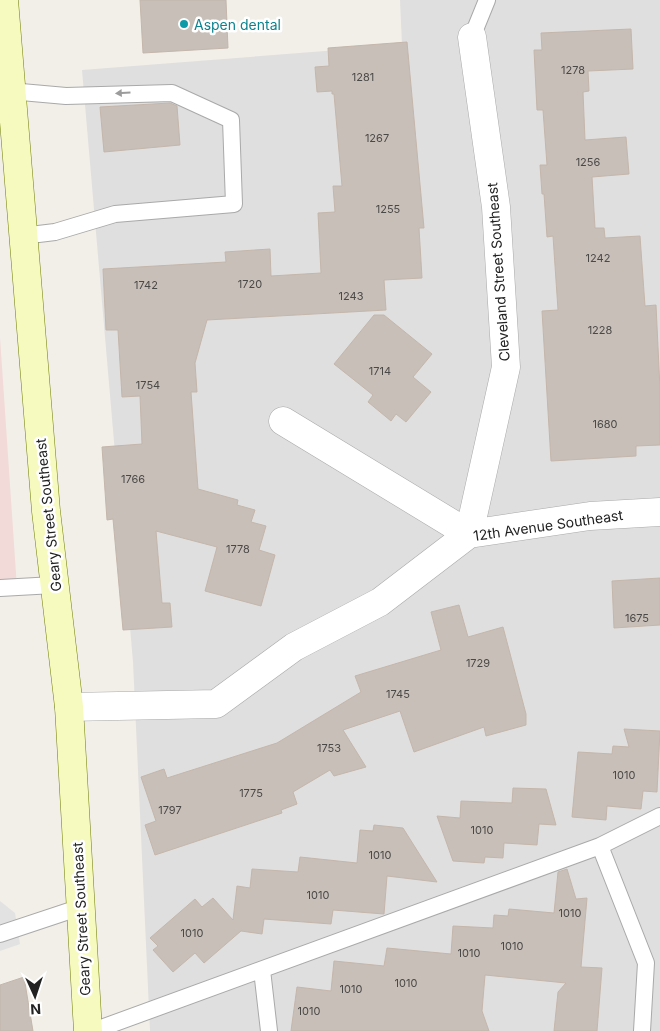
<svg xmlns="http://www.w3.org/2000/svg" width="660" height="1031" font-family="Inter,sans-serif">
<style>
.residential{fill:#e0dfdf}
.commercial{fill:#f2dad9}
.parking{fill:#e2e2e2}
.building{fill:#c7bfb8;stroke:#c4b6ab}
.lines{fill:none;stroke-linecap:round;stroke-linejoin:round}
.lane-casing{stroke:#a9a9a9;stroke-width:18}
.street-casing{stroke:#a9a9a9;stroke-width:29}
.secondary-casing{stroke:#707d05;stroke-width:29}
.lane{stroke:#fff;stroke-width:16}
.street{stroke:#fff;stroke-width:28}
.secondary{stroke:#f7fabf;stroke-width:28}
.oneway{fill:#9c9c9c}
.culture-dot{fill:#0f9aa8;stroke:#fff;stroke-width:2}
.labels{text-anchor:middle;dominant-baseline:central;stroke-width:5;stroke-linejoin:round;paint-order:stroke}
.number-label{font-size:11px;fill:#4b4948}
.culture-label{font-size:14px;fill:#0d838f;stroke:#fff;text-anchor:start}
.street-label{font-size:14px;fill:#222;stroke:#fff}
</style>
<rect width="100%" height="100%" fill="#f2efe9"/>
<!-- residential -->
<path class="residential" d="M400,0H660V1031H150L133,662L82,70L402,45Z"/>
<!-- commercial -->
<path class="commercial" d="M0,337L17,588L0,589Z"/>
<!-- parking -->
<path class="parking" d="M0,901L15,913L20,944L0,951Z"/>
<!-- building -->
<path class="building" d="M140,0H226L228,48L143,53Z
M631,29L633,69L588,71L589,91L583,92L585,140L626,137L629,174L592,177L595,228H604L605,238L640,236L645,306L656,305L660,389V445L636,446V456L551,461L542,311L558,310L553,236L547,237L544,194H542L540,165H547L543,110H537L534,50H542L541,33Z
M407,42L424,228H419L422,278L384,280L386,310L207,320L195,363L197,392H191L198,489L238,500L237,505L255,510L251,522L266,526L259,550L275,555L261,606L205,591L217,547L156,531L162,603H170L172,627L123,630L113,519L107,520L102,447L142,444L140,396L122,397L118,330H106L103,269L226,262L225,252L270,249L271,276L321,273L318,213L335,212L333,186H342L334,94H332V91L317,92L315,67L329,66L328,48Z
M170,103L177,106L180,145L104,152L100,107Z
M374,315H384L432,354L413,377L431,392L406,422L396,414L391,421L368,402L373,395L334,364Z
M660,578V625L614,628L612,581Z
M459,605L468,637L503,627L526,714V725L486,736L484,727L414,752L400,711L343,730L366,767L334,776L330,770L293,792L297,804L281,810L282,813L155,855L145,825L156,821L141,777L164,769L167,778L277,743L361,692L355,676L441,650L431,612Z
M624,729L660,731L657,792L643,791L641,809L607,806L606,820L572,817L578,752L612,754L613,746L629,747Z
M513,788L546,789L556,825L539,824L537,845L504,843L503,858L485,857L484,863L453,861L437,816L460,818L461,801L512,803Z
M374,825L403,828L437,882L387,876L384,914L333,910L331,924L264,919L262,934L241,931L204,963L195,953L173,972L153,950L158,946L150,938L195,899L202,907L213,898L233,920L237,886L250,888L252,869L298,872L300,857L357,863L360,830L373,831Z
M567,869L576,899L587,898L581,967L602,968L597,1031H554L558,992L566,983L485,975L482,1011L489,1031H291L297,987L331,991L334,961L384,966L387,948L451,954L453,926L493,928L494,915L508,916L509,909L554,913L558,872Z
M24,977L33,1031H0V985Z"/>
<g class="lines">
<defs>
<path id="lane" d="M472,37L487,0
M10,91L66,96L172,93L231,120L234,204L115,214L55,232L22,236
M0,588L54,585
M600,846L660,816
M0,934L81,907
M262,970L269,1031
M93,1031L600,846L646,963L642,1031"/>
<path id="street" d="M283,421L469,534L506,367L496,207L472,37
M69,707L216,704L294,647L380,602L469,534L590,516L660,512"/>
<path id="secondary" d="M4,0L46,511L69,707L88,1031"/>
</defs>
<!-- lane casing -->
<use href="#lane" class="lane-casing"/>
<!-- street casing -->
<use href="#street" class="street-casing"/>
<!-- secondary casing -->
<use href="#secondary" class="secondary-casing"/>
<!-- lane -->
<use href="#lane" class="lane"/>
<!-- street -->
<use href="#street" class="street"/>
<!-- secondary -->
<use href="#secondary" class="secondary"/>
</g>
<!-- one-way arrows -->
<defs><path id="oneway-solid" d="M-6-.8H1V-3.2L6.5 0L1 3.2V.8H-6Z" transform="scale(1.25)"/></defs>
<use class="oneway" href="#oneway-solid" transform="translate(123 93) rotate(177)"/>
<!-- markers -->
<circle class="culture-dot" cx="184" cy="24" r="5"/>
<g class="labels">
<!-- number labels -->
<g class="number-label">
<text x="573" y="70">1278</text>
<text x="363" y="77">1281</text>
<text x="377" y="138">1267</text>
<text x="588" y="162">1256</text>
<text x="388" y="209">1255</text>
<text x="598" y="258">1242</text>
<text x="250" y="284">1720</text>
<text x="146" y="285">1742</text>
<text x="351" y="296">1243</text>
<text x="600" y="330">1228</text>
<text x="380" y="371">1714</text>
<text x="148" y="385">1754</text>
<text x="605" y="424">1680</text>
<text x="133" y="479">1766</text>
<text x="238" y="549">1778</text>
<text x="637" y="618">1675</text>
<text x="478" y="663">1729</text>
<text x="398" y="694">1745</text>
<text x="329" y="748">1753</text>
<text x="624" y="775">1010</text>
<text x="251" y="793">1775</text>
<text x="170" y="810">1797</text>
<text x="482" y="830">1010</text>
<text x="380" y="855">1010</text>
<text x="318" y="895">1010</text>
<text x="570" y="913">1010</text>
<text x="192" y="933">1010</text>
<text x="512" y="946">1010</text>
<text x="469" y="953">1010</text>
<text x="406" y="983">1010</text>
<text x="351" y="989">1010</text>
<text x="309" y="1011">1010</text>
</g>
<!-- culture labels -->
<g class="culture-label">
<text x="194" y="24">Aspen dental</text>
</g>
<!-- street labels -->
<g class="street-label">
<text transform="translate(498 272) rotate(-94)">Cleveland Street Southeast</text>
<text transform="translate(48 515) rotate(-96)">Geary Street Southeast</text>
<text transform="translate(548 525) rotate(-8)">12th Avenue Southeast</text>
<text transform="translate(81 919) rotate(-93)">Geary Street Southeast</text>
</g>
</g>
<!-- north arrow -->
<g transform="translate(35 996) rotate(177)" stroke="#ffffff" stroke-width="4" paint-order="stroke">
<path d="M0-4L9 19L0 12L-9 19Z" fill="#222222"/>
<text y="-8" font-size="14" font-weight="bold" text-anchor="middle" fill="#222222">N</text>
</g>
</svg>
